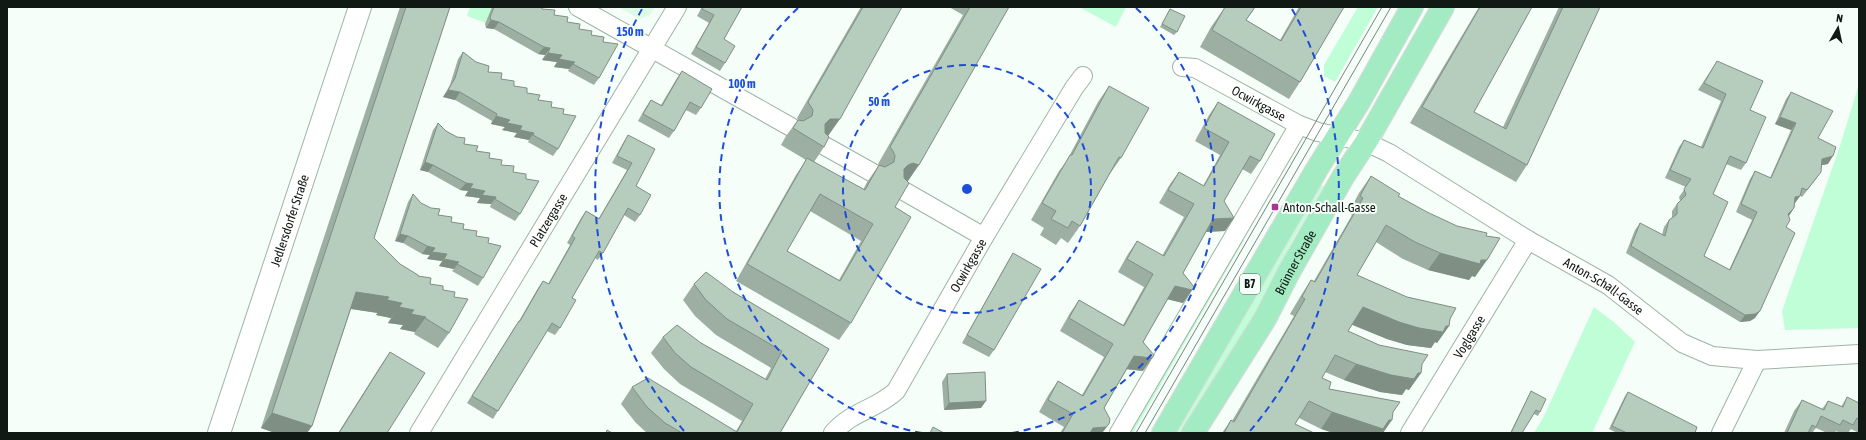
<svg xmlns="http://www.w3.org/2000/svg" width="1866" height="440" font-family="'Asap Condensed',sans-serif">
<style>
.built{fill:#ddfce7}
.green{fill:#bffed6}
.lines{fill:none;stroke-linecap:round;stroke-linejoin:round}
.minor-casing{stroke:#9eb4a5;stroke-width:20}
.tertiary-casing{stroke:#9eb4a5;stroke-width:24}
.primary-casing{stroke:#d9dad9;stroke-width:24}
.minor{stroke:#fff;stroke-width:18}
.tertiary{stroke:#fff;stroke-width:22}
.primary{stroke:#a3ecc3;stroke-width:22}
.tram{stroke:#7b837e;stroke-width:1}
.wall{fill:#9dafa3;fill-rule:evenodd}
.shaded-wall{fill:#7f8f84}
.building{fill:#b6ccbd;stroke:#7f8f84;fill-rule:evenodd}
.ring{fill:none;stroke:#1d4ed8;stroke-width:2;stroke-dasharray:7 5}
.poi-dot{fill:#a83793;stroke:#f5fef8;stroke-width:1.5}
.labels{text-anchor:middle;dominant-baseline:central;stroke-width:4;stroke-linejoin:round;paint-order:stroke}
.shield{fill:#f5fef8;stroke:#555e58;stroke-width:1}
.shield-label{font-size:12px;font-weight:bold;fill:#111914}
.street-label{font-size:13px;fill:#111914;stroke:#f5fef8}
.poi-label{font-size:13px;fill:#111914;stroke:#f5fef8;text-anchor:start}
.centre{fill:#1d4ed8;stroke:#f5fef8;stroke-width:2}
.ring-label{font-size:12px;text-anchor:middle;font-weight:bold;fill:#1d4ed8;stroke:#f5fef8;stroke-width:4;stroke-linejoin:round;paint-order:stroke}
</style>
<rect width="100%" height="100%" fill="#f5fef8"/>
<!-- built -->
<path class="built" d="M618,7H655L650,15L640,19Z"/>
<!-- green -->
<path class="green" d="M470,7H492L486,23L467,16Z
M1079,7H1126L1116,27Z
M1358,7H1378L1335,82L1324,76V65Z
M1859,84V328L1785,330L1782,311L1840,146Z
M1317,184L1324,186L1289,247L1275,280L1184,433H1172Z
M1238,236L1244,240L1133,433H1125Z
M1594,307L1615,323L1635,342L1592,433H1534L1544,416Z"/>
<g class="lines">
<defs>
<g id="minor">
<path d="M578,7L791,127"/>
<path id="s1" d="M1182,67L1195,68L1299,125L1318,132L1366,142L1389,153L1528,240L1608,285L1682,343L1712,356L1757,360L1859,354"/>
<path d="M823,145L873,173"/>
<path d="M902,190L984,237"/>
<path id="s2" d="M419,433L677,7"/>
<path id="s3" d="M833,433C852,411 877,409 896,391L984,237L1074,88L1083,76"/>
<path d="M1119,433L1299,125"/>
<path id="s4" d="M1410,433L1528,240"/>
<path d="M1721,433L1757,360"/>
</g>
<g id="tertiary">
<path id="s5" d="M219,433L360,7"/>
</g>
<g id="primary">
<path d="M1163,433L1317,169L1359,102L1412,7"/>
<path id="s6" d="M1193,433L1265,319L1289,272L1343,177L1366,142L1443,7"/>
</g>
</defs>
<!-- minor casing -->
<use href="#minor" class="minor-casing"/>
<!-- tertiary casing -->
<use href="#tertiary" class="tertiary-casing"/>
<!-- primary casing -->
<use href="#primary" class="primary-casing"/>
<!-- minor -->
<use href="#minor" class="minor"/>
<!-- tertiary -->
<use href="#tertiary" class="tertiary"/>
<!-- primary -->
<use href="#primary" class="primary"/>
<!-- tram -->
<path class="tram" d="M1136,433L1382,7
M1145,433L1391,7"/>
</g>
<!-- wall -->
<path class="wall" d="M400,7H450L374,238L400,264L430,284L454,297L449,333L438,348L414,334L415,332L400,329L403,325L388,323L391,318L376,315L378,313L351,309L312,426L307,433H275L261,428Z
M492,7H542V9L603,42L599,78L594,85L568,71L569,69L554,67L557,62L542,60L545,55L538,54L494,29L486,28L485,24Z
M702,7H742L724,39L725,63L720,71L691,54L709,23L697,16Z
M861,7H902L828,136L824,147L814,162L863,190L867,182L879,165L880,166L878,164L963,15L949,7H1009L908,181H907L895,207L851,323L839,340L736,281L796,175L806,160L781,145L786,136L798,120L797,118ZM810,211L861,241L839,280L787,251Z
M1225,7L1253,11L1246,20L1280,40L1299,7H1344L1300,82L1289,99L1200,47L1211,27Z
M1479,7H1532L1474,112L1503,127L1559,7H1600L1527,165L1516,182L1410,123Z
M1170,9L1177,32L1174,35L1160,27Z
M463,52L488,72L527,93L563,114L558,149L553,156L528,142L529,140L514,137L517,133L502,130L505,127L491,124L492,121L455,100L443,97L450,85L458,59Z
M1717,61L1750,110L1746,163L1741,170L1726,164L1713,194L1704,256L1729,270L1752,220L1736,212L1750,179L1755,171L1770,178L1791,130L1775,124L1786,99L1791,92L1818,138L1828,164L1822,165L1816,179L1802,197L1800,196L1795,203L1794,208L1788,216L1786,227L1755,318L1750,321L1740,322L1626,253L1635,230L1640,223L1662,235L1664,227L1669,220L1672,218V211L1677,204L1680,201L1679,197L1686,187L1665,178L1679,147L1684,140L1701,147L1721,101L1698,90Z
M682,71L701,108L696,115L686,110L674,131L669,138L638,121L646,107L651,100L661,105L677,78Z
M1109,86L1121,158L1109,175L1080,226L1068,243L1061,238L1056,245L1040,235L1044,228L1031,220L1059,171L1066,162L1098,102Z
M1218,102L1260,161L1251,174L1242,169L1224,201L1225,231L1206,232L1183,273L1192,290L1183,303L1168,299L1143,342V371L1127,369L1104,408L1109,424L1102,433H1060L1064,427L1039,412L1049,394L1058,381L1082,395L1104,357L1060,331L1070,313L1079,300L1123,325L1144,287L1118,272L1128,254L1137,241L1162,256L1184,217L1159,203L1170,184L1179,172L1203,186L1220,155L1195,141L1209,115Z
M438,123L446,131L464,144L513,172L520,214L515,221L490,207L491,204L477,203L480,198L465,196L468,191L460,190L428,172L420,170L433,130Z
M628,135L640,215L635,222L624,215L603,253L598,260L595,258L572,298L560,328L555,335L547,331L493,419L467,403L514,328L519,321L538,288L543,281L548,284L570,245L567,243L581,218L586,211L599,218L627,170L612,163L623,143Z
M1371,176L1398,196L1475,277L1472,276L1469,280L1428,270L1403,259L1376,242L1357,275L1450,319L1449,326L1437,343L1435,342L1431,348L1407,345L1387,339L1352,325L1348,331L1422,364L1421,373L1409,390L1406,389L1402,395L1380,392L1344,380L1325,372L1322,378L1329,389L1400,402L1321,429L1299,418L1295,424L1314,433H1222L1231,420L1232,421L1294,316L1290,314L1300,297L1311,280L1314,281L1352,215L1349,212L1359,193Z
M413,194L421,203L438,215L476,236L483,278L478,286L452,271L454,269L439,266L442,261L427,259L430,255L422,254L403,243L395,241L408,202Z
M1013,253L994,350L989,357L962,343L1008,261Z
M694,284L733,292L829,349L780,433H647L636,423L621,404L632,387L736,431L742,421L680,384L664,369L651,353L663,337L701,343L765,379L771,368L716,335L695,316L683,300Z
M390,352L387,433H338L381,365Z
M947,374L981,408L944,410L942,382Z
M1531,391L1540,412L1538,416L1534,414L1522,433H1510Z
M1628,392L1695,433H1617L1609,429L1625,396Z
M1847,397L1859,403V433L1851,429L1848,433H1840L1836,431L1835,433H1827L1816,428L1812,433H1784L1794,411L1802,400L1822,409L1828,401L1841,407Z"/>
<!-- shaded-wall -->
<path class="shaded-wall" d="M491,20L499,22L494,29L486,28Z
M544,47L550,48L545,55L538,54Z
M548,53L562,55L557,62L542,60Z
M559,59L575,62L569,69L554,67Z
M448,90L460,92L455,100L443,97Z
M496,116L510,120L534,133L529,140L514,137L517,133L502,130L505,127L491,124Z
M1780,117L1796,123L1791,130L1775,124Z
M830,119H840L828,136H818L825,124Z
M1833,156L1828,164L1817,166L1822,159Z
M425,162L433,165L428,172L420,170Z
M913,163L919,165L908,181L902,180L904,169L908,165Z
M466,183L473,184L468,191L460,190Z
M470,188L485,191L480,198L465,196Z
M482,195L496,197L491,204L477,203Z
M1800,196L1795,203V197Z
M1794,208L1789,216L1782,222L1788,214Z
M1234,218L1225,231L1204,232L1213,219Z
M400,234L408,236L403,243L395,241Z
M427,246L435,248L430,255L422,254Z
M432,252L447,254L442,261L427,259Z
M1440,253L1481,260H1487L1475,277L1472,276L1469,280L1428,270Z
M444,259L459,262L454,269L439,266Z
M1175,286L1192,290L1183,303L1166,299Z
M356,292L389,297L378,313L345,308Z
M387,300L402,303L391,318L376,315Z
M399,307L414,310L426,317L415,332L400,329L403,325L388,323Z
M1363,307L1446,326H1449L1437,343L1435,342L1431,348L1407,345L1387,339L1351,324Z
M1760,311L1755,318L1750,321L1740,322L1745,315Z
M1134,356L1152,358L1143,371L1125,369Z
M1356,364L1418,373H1421L1409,390L1406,389L1402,395L1380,392L1344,380Z
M986,401L981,408L944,410L949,403Z
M1332,412L1389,420H1392L1383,433H1333L1321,429Z
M272,413L312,426L307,433H275L261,428Z
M1109,424L1102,433H1089L1093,428Z"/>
<!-- building -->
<path class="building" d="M406,7H450L374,238L400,264L418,275V276L431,278L430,284L443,286V290L455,292L454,297L468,299L449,333L425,318L426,317L411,314L414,310L399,307L402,303L387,300L389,297L356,292L312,426L272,413Z
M494,7H542V9L555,10L554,15L568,17L567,22L580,24L579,29L592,31L591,35L604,37L603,42L618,44L599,78L573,64L575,62L559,59L562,55L548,53L550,48L544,47L499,22L491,20L490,17Z
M703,7H742L724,39L735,46L725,63L696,47L714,15L702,9Z
M863,7H902L840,119H830L825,124V133L829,137L824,147L793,128L798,120L803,121L812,116L813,110L808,102Z
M970,7H1009L919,165L913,163L908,165L904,169V178L909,183L895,207L911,217L851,323L747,264L807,158L865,190L879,165L885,167L894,162L895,156L893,151L890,147ZM820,194L873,224L840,281L787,251Z
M1225,7H1255L1246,20L1281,41L1301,7H1344L1300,82L1212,30Z
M1480,7H1532L1474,112L1506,129L1563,7H1600L1527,165L1422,107Z
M1170,9L1185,16L1177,32L1162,24Z
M463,52L476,62L489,66L488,72L502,73L501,79L514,81V86L527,88V93L540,95L538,100L552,102L551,107L564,109L563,114L576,116L558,149L533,135L534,133L520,130L522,126L507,123L510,120L496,116L497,114L460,92L448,90L455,78Z
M1717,61L1763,81L1750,110L1766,117L1746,163L1730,156L1713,194L1728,202L1704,256L1730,270L1757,212L1741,204L1755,171L1771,178L1796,123L1780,117L1791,92L1833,111L1818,138L1836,147L1833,156L1822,159L1821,172L1807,190L1802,188L1800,196L1795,197L1794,208L1788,214L1790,220L1786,227L1795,233L1760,311L1755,314L1745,315L1631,246L1640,223L1665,236L1669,220L1677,214V204L1686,195L1684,189L1691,179L1670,170L1684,140L1703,148L1726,94L1704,83Z
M682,71L712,89L701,108L690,102L674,131L643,114L651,100L662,106Z
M1109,86L1149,108L1121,158L1119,157L1080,226L1072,221L1068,228L1051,219L1056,211L1042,203L1070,155H1072Z
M1218,102L1275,134L1260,161L1250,156L1224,201L1234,218L1213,219L1183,273L1194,287L1192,290L1175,286L1143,342L1154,355L1152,358L1134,356L1104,408L1110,419L1109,424L1106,427L1093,428L1090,433H1062L1073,414L1048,400L1058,381L1083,396L1113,344L1069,318L1079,300L1124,326L1153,274L1127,259L1137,241L1164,256L1194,204L1168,190L1179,172L1204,186L1229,142L1204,128Z
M438,123L446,131L457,137L465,138L464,144L478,146L476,151L490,153L489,158L502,160L501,165L514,166L513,172L526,174V179L539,181L520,214L495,199L496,197L482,195L485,191L470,188L473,184L466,183L433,165L425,162Z
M628,135L655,149L636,186L651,195L640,215L628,208L603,253L599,251L572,298L576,300L560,328L552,323L498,411L472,396L519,321H520L543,281L549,284L575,238L572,236L586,211L599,219L632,163L617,156Z
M1371,176L1400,194L1398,196L1427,212L1457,226L1487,233L1486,236L1500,238L1487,260H1481L1480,264L1440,253L1415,242L1386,225L1357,275L1407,297L1456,308L1450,319L1449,326H1446L1443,332L1419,328L1399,322L1363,307L1348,331L1379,345L1428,355L1422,364L1421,373H1418L1414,379L1391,375L1356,364L1335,355L1322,378L1331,382L1329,389L1400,402L1393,412L1392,420H1389L1383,429L1332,412L1309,401L1295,424L1314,433H1224L1231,420L1234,422L1305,299L1302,297L1306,289L1311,280L1315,282L1363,198L1360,196Z
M413,194L421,203L431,208L440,209L438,215L452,217L451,222L464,224L463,229L477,231L476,236L489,238L488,243L501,246L483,278L457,264L459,262L444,259L447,254L432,252L435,248L427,246L408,236L400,234Z
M1013,253L1041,269L994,350L967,335Z
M706,272L733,292L829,349L780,433H682L665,423L647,407L632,387L648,378L737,432L753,404L691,367L675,353L663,337L677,325L701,343L767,380L782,351L727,319L706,300L694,284Z
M390,352L425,373L387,433H339Z
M985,372L986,401L949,403L947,374Z
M1531,391L1546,399L1540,412L1536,410L1522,433H1511Z
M1628,392L1697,427L1695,433H1627L1612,426Z
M1847,397L1859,403V419L1857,418L1853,425L1843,420L1840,425L1821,416L1816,427L1812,425L1808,433H1787L1802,400L1824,410L1828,401L1843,407Z
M933,427L944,433H930Z
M607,430L612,433H606Z"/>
<!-- distance rings -->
<g class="ring">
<circle cx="967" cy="189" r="124"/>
<path d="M922 433A248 248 0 0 1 798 8M1136 8A248 248 0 0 1 1012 433"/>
<path d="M684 431A372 372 0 0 1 642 9M1292 9A372 372 0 0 1 1250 431"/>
</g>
<!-- markers -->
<rect class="poi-dot" x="1271" y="203" width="8" height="8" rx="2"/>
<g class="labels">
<!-- shield labels -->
<rect class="shield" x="1240" y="274" width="20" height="20" rx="3"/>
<g class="shield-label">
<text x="1250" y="284">B7</text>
</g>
<!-- street labels -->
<g class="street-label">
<text stroke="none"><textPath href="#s1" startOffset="86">Ocwirkgasse</textPath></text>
<text stroke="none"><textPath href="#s5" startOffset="224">Jedlersdorfer Straße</textPath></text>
<text stroke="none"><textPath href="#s2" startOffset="249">Platzergasse</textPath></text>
<text stroke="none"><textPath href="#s6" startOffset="199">Brünner Straße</textPath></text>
<text stroke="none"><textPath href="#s3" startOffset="221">Ocwirkgasse</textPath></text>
<text stroke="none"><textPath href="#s1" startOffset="479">Anton-Schall-Gasse</textPath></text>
<text stroke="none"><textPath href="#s4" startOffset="113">Voglgasse</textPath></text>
</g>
<!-- poi labels -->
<g class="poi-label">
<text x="1283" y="207">Anton-Schall-Gasse</text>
</g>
</g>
<circle cx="967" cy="189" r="6" class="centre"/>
<g class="ring-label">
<text x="630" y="36">150 m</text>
<text x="742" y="88">100 m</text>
<text x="879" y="106">50 m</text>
</g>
<!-- border -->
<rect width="1866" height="440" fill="none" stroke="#111914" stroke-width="16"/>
<!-- north arrow -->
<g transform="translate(1838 28) rotate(9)" stroke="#f5fef8" stroke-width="3" paint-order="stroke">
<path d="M0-3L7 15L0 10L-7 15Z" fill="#111914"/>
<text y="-6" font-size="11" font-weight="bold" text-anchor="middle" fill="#111914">N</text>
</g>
</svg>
